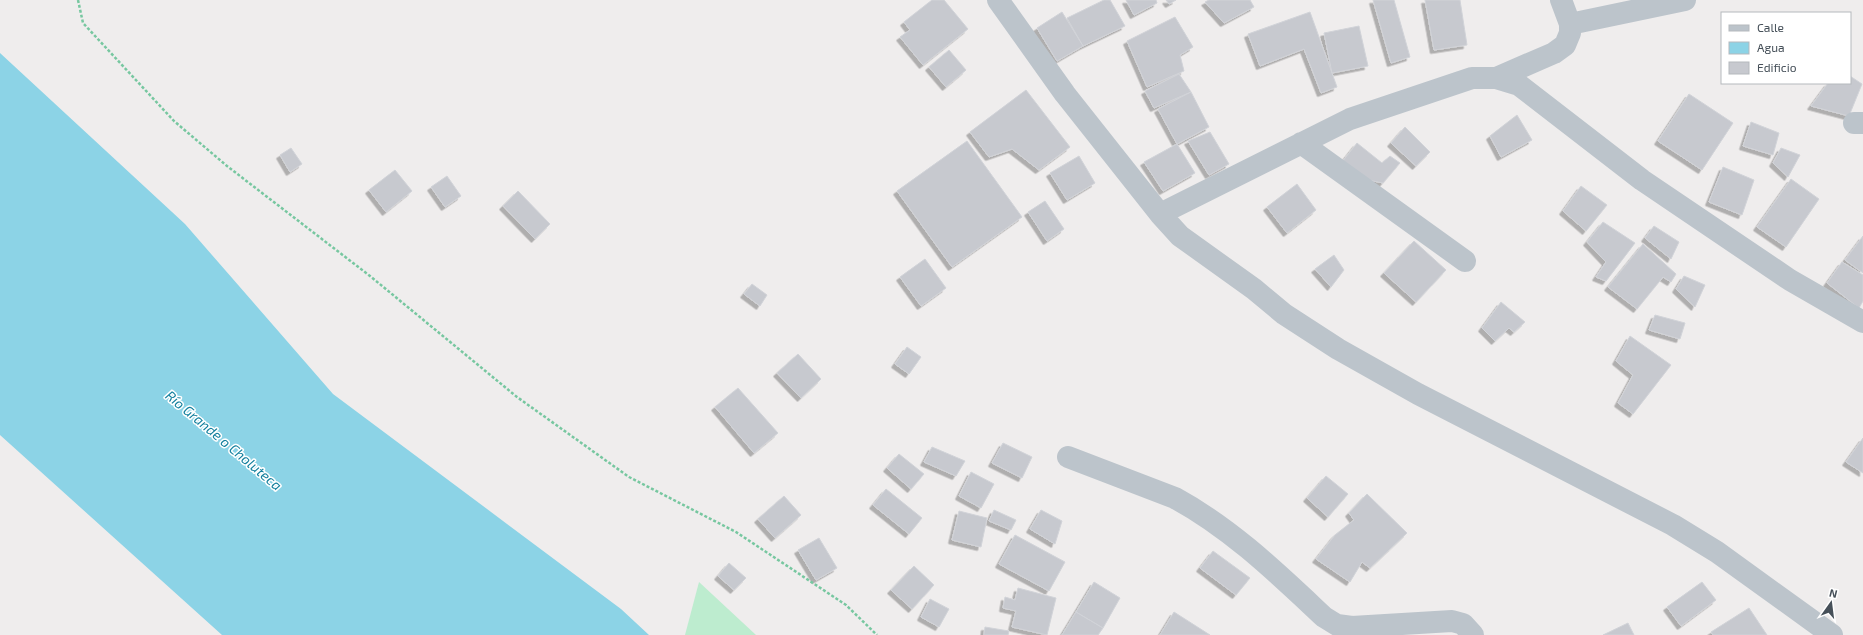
<svg xmlns="http://www.w3.org/2000/svg" width="1863" height="635" font-family="'Exo 2',sans-serif">
<style>
.green{fill:#bdeccf}
.water{fill:#8cd3e6}
.building{fill:#c7c9cf;stroke:#d1d3d8;filter:url(#shadow)}
.lines{fill:none;stroke-linecap:round;stroke-linejoin:round}
.path{stroke:#77c7a0;stroke-width:2.5;stroke-dasharray:3 2;stroke-linecap:butt}
.minor{stroke:#bcc4cb;stroke-width:22}
.labels{text-anchor:middle;dominant-baseline:central;stroke-width:3;stroke-linejoin:round;paint-order:stroke}
.water-label{font-size:14px;font-style:italic;fill:#14809e;stroke:#fff}
</style>
<defs>
<filter id="shadow"><feDropShadow dx="-3.5" dy="3.5" stdDeviation="0" flood-color="#0004"/></filter>
</defs>
<rect width="100%" height="100%" fill="#efeded"/>
<!-- green -->
<path class="green" d="M699,582L756,635H685Z"/>
<!-- water -->
<path class="water" d="M0,53L185,224L333,394L621,609L649,635H222L0,435Z"/>
<!-- building -->
<path class="building" d="M932,0H944L968,29L923,65L900,37L910,30L904,22Z
M1104,0H1110L1125,26L1083,46L1067,18Z
M1126,0H1156L1157,3L1134,15Z
M1166,0H1176L1169,4Z
M1209,0H1250L1254,7L1224,23L1205,2Z
M1373,0H1394L1410,57L1391,63Z
M1425,0H1460L1467,45L1434,50Z
M1062,12L1083,46L1057,61L1037,28Z
M1310,12L1337,87L1321,93L1304,49L1260,66L1248,34Z
M1175,17L1193,47L1180,55L1184,71L1147,87L1127,41Z
M1359,26L1368,66L1332,73L1324,33Z
M949,50L966,70L946,87L929,67Z
M1179,74L1191,92L1154,108L1145,91Z
M1850,76L1862,84L1849,116L1811,106L1828,83H1850Z
M1026,90L1070,147L1039,170L1012,149L989,157L970,132Z
M1191,92L1209,127L1177,144L1158,109Z
M1689,94L1733,123L1702,170L1658,141Z
M1517,115L1532,140L1501,157L1490,136Z
M1751,122L1779,133L1773,155L1743,146Z
M1405,127L1430,152L1416,166L1391,143Z
M1210,132L1229,164L1209,175L1188,141Z
M967,141L1022,217L952,267L897,191Z
M1357,143L1382,163L1390,156L1400,163L1383,183L1354,177L1342,162Z
M1177,144L1195,173L1163,191L1144,162Z
M291,148L302,164L290,172L280,155Z
M1781,148L1800,155L1788,177L1773,163Z
M1079,156L1095,183L1067,200L1050,173Z
M1723,167L1754,180L1742,215L1709,202Z
M395,170L412,191L386,212L369,190Z
M447,176L461,196L445,207L431,187Z
M1791,179L1819,199L1786,247L1757,227Z
M1297,184L1316,210L1287,233L1267,207Z
M1581,186L1607,205L1586,231L1563,211Z
M518,191L550,224L535,239L503,206Z
M1045,201L1064,229L1047,241L1028,212Z
M1603,222L1635,243L1606,281L1596,277L1606,262L1587,242Z
M1654,226L1679,242L1671,259L1645,238Z
M1863,236V273L1845,260Z
M1414,241L1446,270L1416,302L1384,273Z
M1643,244L1676,274L1671,282L1663,277L1637,309L1608,287Z
M1334,255L1344,270L1331,287L1315,269Z
M925,259L946,288L921,306L900,277Z
M1842,262L1863,275V301L1859,308L1827,283Z
M1684,276L1705,285L1695,307L1676,289Z
M752,284L767,295L760,306L744,294Z
M1501,302L1525,322L1514,332L1509,328L1495,341L1482,328Z
M1655,315L1685,323L1680,339L1649,330Z
M1630,336L1671,365L1633,414L1618,403L1633,375L1616,361Z
M907,347L921,357L909,374L895,364Z
M798,354L821,379L801,398L777,373Z
M738,388L778,433L754,453L715,407Z
M1863,438V473L1846,462Z
M1003,443L1032,457L1022,478L992,463Z
M932,447L965,461L956,476L924,462Z
M899,454L924,474L911,489L887,468Z
M971,472L994,484L981,508L959,496Z
M1326,476L1348,494L1328,517L1307,498Z
M886,489L922,518L909,534L873,505Z
M1367,494L1407,533L1370,568L1362,562L1350,582L1316,559L1335,535L1354,520L1349,513Z
M784,496L801,515L775,538L758,519Z
M994,510L1016,520L1011,530L989,521Z
M1041,510L1062,521L1055,544L1030,529Z
M959,511L987,518L981,547L952,540Z
M1015,535L1065,562L1049,591L999,564Z
M819,538L837,568L816,580L798,550Z
M1213,551L1250,578L1236,595L1200,568Z
M729,563L746,578L734,590L718,576Z
M914,566L934,585L912,609L891,590Z
M1094,582L1120,598L1103,628L1076,612Z
M1702,582L1716,600L1681,626L1667,607Z
M1018,588L1056,598L1047,635L1012,627L1016,611L1003,608L1005,597L1015,600Z
M930,599L949,609L939,627L921,617Z
M1749,608L1767,635H1713L1711,632Z
M1076,612L1103,628L1098,635H1062Z
M1174,612L1210,635H1160Z
M1628,623L1634,635H1603Z
M985,627L1009,631L1008,635H984Z"/>
<g class="lines">
<!-- path -->
<path class="path" d="M78,0L83,23L174,121L227,166L370,276L517,397L629,477L736,532L846,605L877,635"/>
<!-- minor -->
<path class="minor" d="M998,0L1065,94L1160,214L1180,236L1254,289L1284,314L1338,349L1418,394L1673,525L1717,552L1832,635
M1570,24L1685,0
M1496,78L1554,53L1565,45L1570,33V24L1561,0
M1854,123H1863
M1301,143L1465,261
M1160,214L1350,119L1472,78H1496L1519,85L1642,180L1790,280L1863,322
M1068,457L1175,498C1232,529 1278,574 1324,617L1337,625L1352,627L1452,621L1463,624L1473,635"/>
</g>
<g class="labels">
<!-- water labels -->
<g class="water-label">
<text transform="translate(224 440) rotate(40)">Río Grande o Choluteca</text>
</g>
</g>
<!-- legend -->
<rect x="1721" y="12" width="130" height="72" fill="#ffffff" stroke="#b5b9bd"/>
<rect x="1729" y="25" width="20" height="6" fill="#bcc4cb" stroke="#b5b9bd"/>
<text x="1757" y="32" font-size="12" fill="#465059">Calle</text>
<rect x="1729" y="42" width="20" height="12" fill="#8cd3e6" stroke="#b5b9bd"/>
<text x="1757" y="52" font-size="12" fill="#465059">Agua</text>
<rect x="1729" y="62" width="20" height="12" fill="#c7c9cf" stroke="#b5b9bd"/>
<text x="1757" y="72" font-size="12" fill="#465059">Edificio</text>
<!-- north arrow -->
<g transform="translate(1831 603) rotate(14)" stroke="#ffffff" stroke-width="3" paint-order="stroke">
<path d="M0-3L7 15L0 10L-7 15Z" fill="#465059"/>
<text y="-6" font-size="11" font-weight="bold" text-anchor="middle" fill="#465059">N</text>
</g>
</svg>
